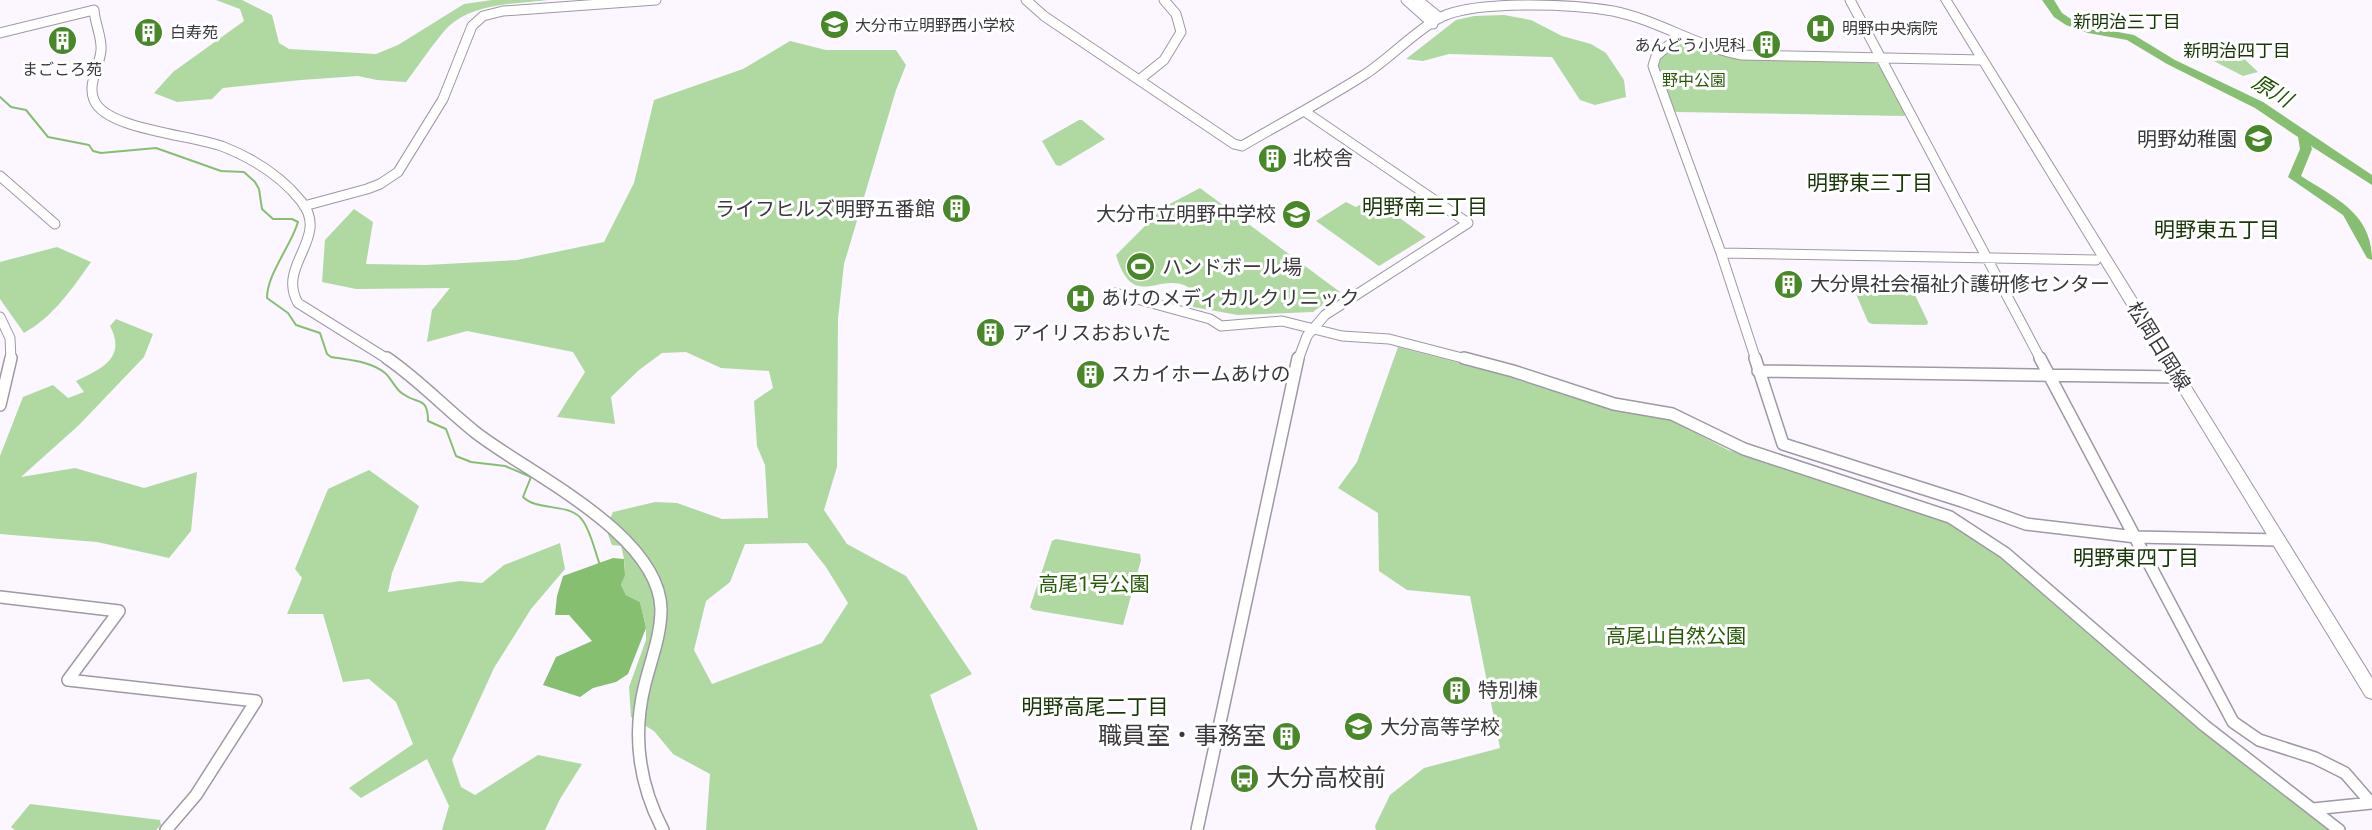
<svg xmlns="http://www.w3.org/2000/svg" width="2372" height="830" font-family="Roboto,'Noto Sans JP',sans-serif">
<style>
.green{fill:#b0d9a1;fill-rule:evenodd}
.water{fill:#87bf71}
.lines{fill:none;stroke-linecap:round;stroke-linejoin:round}
.stream{stroke:#87bf71;stroke-width:2}
.river{fill:#87bf71;fill-rule:evenodd}
.minor-far1-casing{stroke:#9e99a2;stroke-width:11}
.minor-casing{stroke:#9e99a2;stroke-width:14}
.major-casing{stroke:#9e99a2;stroke-width:2}
.minor-far1{stroke:#fff;stroke-width:9}
.minor{stroke:#fff;stroke-width:11}
.major{fill:#fff;fill-rule:evenodd}
.labels{text-anchor:middle;dominant-baseline:central;stroke-width:6;stroke-linejoin:round;paint-order:stroke}
.far-poi-label{font-size:16px;fill:#3a383c;stroke:#fff;text-anchor:start}
.far-park-label{font-size:16px;fill:#275b08;stroke:#fff}
.far-neighbourhood-label{font-size:18px;fill:#183709;stroke:#fff}
.poi-label{font-size:20px;fill:#3a383c;stroke:#fff;text-anchor:start}
.street-label{font-size:20px;fill:#3a383c;stroke:#fff}
.park-label{font-size:20px;fill:#275b08;stroke:#fff}
.water-label{font-size:21px;font-style:italic;fill:#205400;stroke:#fff}
.neighbourhood-label{font-size:21px;fill:#183709;stroke:#fff}
.near-poi-label{font-size:24px;fill:#3a383c;stroke:#fff;text-anchor:end}
</style>
<rect width="100%" height="100%" fill="#fbf6ff"/>
<!-- green -->
<path class="green" d="M216,0H242L272,15L279,43L289,49L376,54L398,45L464,4L492,0H548C515,4 471,3 446,29C432,45 419,65 406,82L377,80L358,76L301,80L223,88L212,99L177,102L154,93L173,72L244,21L240,9Z
M1504,15L1531,20L1562,36L1591,44L1606,53L1624,80L1626,97L1595,105L1580,100L1552,57L1449,54L1423,61L1406,59L1456,20L1474,16Z
M790,41L826,50H896L906,65L896,90L844,264L838,319L837,467L824,510L847,544L906,576L972,674L930,695L978,830H706L710,774L673,754L654,731L631,717L629,687L646,640V628L640,602L626,595L621,585C627,571 625,561 621,546L612,545L606,529L613,512L655,502L677,503L722,519L768,518L765,465L757,446L754,401L773,388L769,371L721,368L686,352L662,353L639,370L611,397L615,424L557,417L585,372L573,352L467,331L427,342L432,310L450,288L356,289L322,282L325,240L354,209L373,222L366,264L426,265L517,260L604,242L634,183L654,100L743,69ZM807,543L826,567L848,603L822,643L712,684L694,650L706,601L730,582L745,544Z
M1677,43L1743,60L1875,63L1880,65L1906,114L1904,116L1677,112L1673,111L1656,63L1657,60Z
M2234,49L2258,72L2243,76L2196,52Z
M1079,120H1082L1105,139L1060,166L1056,165L1042,141Z
M1200,188L1340,292L1313,312L1238,315L1193,307L1188,287C1159,271 1133,312 1116,255L1164,207Z
M1372,198L1426,237L1379,266L1316,221L1346,202L1356,207Z
M57,247L91,262C72,289 53,317 24,333L0,299V262Z
M1859,292L1915,295L1928,322L1927,325L1872,324L1868,322L1856,294Z
M116,319L153,334L144,357L79,425L21,477L75,468L144,488L197,472L191,531L169,558L97,542L0,534V456L23,397L53,385L68,398L84,392L76,381C101,369 127,358 110,326Z
M1398,347L1494,372L1588,402L1671,420L1728,450L1888,500L1950,522L1999,553L2166,701L2331,830H1376L1375,826L1390,795L1424,768L1500,748L1470,596L1407,590L1379,571L1378,513L1338,488L1357,462Z
M369,470L419,506L392,573L388,592L460,581L482,583L504,565L560,543L565,569L531,609L494,668L452,760L461,787L475,795L538,755L582,764L560,799L545,830H442L449,806L427,759L361,798L349,788L413,744L396,702L369,679L343,682L323,614H287L302,578L295,569L328,489Z
M1056,539L1140,554L1141,560L1123,625L1033,610L1030,607L1052,541Z
M30,804L160,820L161,825L156,830H15L11,827Z"/>
<!-- water -->
<path class="water" d="M613,558L624,559L625,575L621,585L626,595L640,602L646,628L628,674L616,682L593,688L580,697L543,685L556,657L592,641L569,615H555L557,596L563,576Z"/>
<g class="lines">
<!-- stream -->
<path class="stream" d="M0,97L11,107L26,110L48,137L89,145L93,151L101,153L156,148L221,171L244,172L255,182L259,189L262,209L273,219H292L298,222C291,246 267,274 267,298L288,313L296,325L320,333L327,354L331,357C348,360 371,361 385,373C392,379 395,389 403,394C418,405 428,396 428,421L446,429L456,456L471,462L505,466L531,477L523,497C538,512 571,502 583,521C591,532 595,552 600,565"/>
<!-- river -->
<path class="river" d="M2042,0H2054L2062,13L2074,21L2091,27L2134,35L2175,60L2263,102L2372,175V185L2311,146L2312,149L2301,176C2335,198 2372,213 2372,260L2367,258L2343,215L2288,177L2300,149L2298,137L2255,108L2167,64L2127,40L2088,33L2066,25L2054,17Z"/>
<defs>
<path id="minor-far1" d="M1026,0L1044,16L1234,144L1242,146C1283,122 1325,100 1364,75C1389,59 1416,30 1441,17C1477,0 1572,4 1613,11C1658,20 1697,47 1742,55L1983,60
M1406,0L1433,24
M1418,0L1440,18
M1850,0L2041,360
M0,33L94,10C95,24 102,37 101,50C100,66 87,84 94,100C106,130 194,135 224,147C254,159 281,176 301,201C331,238 276,265 298,303L389,360
M1680,36L1656,56L1653,66L1721,253L1756,360
M1139,80L1164,60L1181,32L1176,14L1164,0
M0,176L55,224
M304,206L367,189L380,184L398,172L443,99L472,26L483,16L503,11L656,0
M1721,253L2096,260
M1115,293L1210,319L1221,326L1282,321L1342,336L1389,339L1470,360
M0,317L10,338L11,360
M1298,360L1307,336L1325,315L1468,223L1304,111"/>
<path id="minor" d="M387,358C419,380 445,408 475,432C527,473 659,533 661,609C661,635 651,660 645,684C632,735 639,784 663,830
M1464,358L1513,371L1614,404L1672,414L1744,449L1950,517L2005,553L2205,726L2339,830
M1755,358L1783,444L1962,501L2026,524L2136,537L2279,540
M2040,358L2233,722L2259,740L2315,758L2345,773L2371,803
M1758,371L2179,377
M0,405L11,358
M0,597L119,611
M119,611L68,680L256,701L196,795L166,830
M2313,809L2372,803
M1197,830L1298,358"/>
<path id="major" d="M1941,0H1951L2372,678V699L2366,697Z"/>
</defs>
<!-- minor-far1 casing -->
<use href="#minor-far1" class="minor-far1-casing"/>
<!-- minor casing -->
<use href="#minor" class="minor-casing"/>
<!-- major casing -->
<use href="#major" class="major-casing"/>
<!-- minor-far1 -->
<use href="#minor-far1" class="minor-far1"/>
<!-- minor -->
<use href="#minor" class="minor"/>
<!-- major -->
<use href="#major" class="major"/>
</g>
<!-- icons -->
<defs>
<symbol id="school-disc" viewBox="-11 -11 22 22"><circle r="9.5" fill="#488829" stroke="#fff"/><path d="M0-5L7-2L0 1L-7-2ZM-4 1L0 2.5L4 1V4Q0 6-4 4Z" fill="#fff"/></symbol>
<symbol id="hospital-disc" viewBox="-11 -11 22 22"><circle r="9.5" fill="#488829" stroke="#fff"/><path d="M-5-5h3v3.5h4V-5h3V5h-3V1.5h-4V5h-3Z" fill="#fff"/></symbol>
<symbol id="building-disc" viewBox="-11 -11 22 22"><circle r="9.5" fill="#488829" stroke="#fff"/><path d="M-4-6H4V6H1V3H-1V6H-4ZM-2.5-4.3h1.7v1.8h-1.7ZM.8-4.3h1.7v1.8H.8ZM-2.5-1h1.7V.8h-1.7ZM.8-1h1.7V.8H.8Z" fill="#fff"/></symbol>
<symbol id="stadium-disc" viewBox="-11 -11 22 22"><circle r="9.5" fill="#488829" stroke="#fff"/><path d="M0-5a6.5 5 0 1 0 0 10a6.5 5 0 1 0 0-10ZM-3.5-1.8h7v3.6h-7Z" fill="#fff"/></symbol>
<symbol id="bus-disc" viewBox="-11 -11 22 22"><circle r="9.5" fill="#488829" stroke="#fff"/><path d="M-5-6H5V4H4V6H2V4H-2V6H-4V4H-5ZM-3.5-4V0h7V-4ZM-3.5 1.2v1.5H-2V1.2ZM2 1.2v1.5H3.5V1.2Z" fill="#fff"/></symbol>
</defs>
<g fill-rule="evenodd">
<use href="#school-disc" x="818" y="8" width="33" height="33"/>
<use href="#hospital-disc" x="1804" y="12" width="33" height="33"/>
<use href="#building-disc" x="132" y="16" width="33" height="33"/>
<use href="#building-disc" x="46" y="24" width="33" height="33"/>
<use href="#building-disc" x="1750" y="28" width="33" height="33"/>
<use href="#school-disc" x="2242" y="122" width="33" height="33"/>
<use href="#building-disc" x="1256" y="142" width="33" height="33"/>
<use href="#building-disc" x="940" y="192" width="33" height="33"/>
<use href="#school-disc" x="1280" y="198" width="33" height="33"/>
<use href="#stadium-disc" x="1124" y="250" width="33" height="33"/>
<use href="#building-disc" x="1772" y="268" width="33" height="33"/>
<use href="#hospital-disc" x="1064" y="282" width="33" height="33"/>
<use href="#building-disc" x="974" y="316" width="33" height="33"/>
<use href="#building-disc" x="1074" y="358" width="33" height="33"/>
<use href="#building-disc" x="1440" y="674" width="33" height="33"/>
<use href="#school-disc" x="1342" y="710" width="33" height="33"/>
<use href="#building-disc" x="1270" y="720" width="33" height="33"/>
<use href="#bus-disc" x="1228" y="762" width="33" height="33"/>
</g>
<g class="labels">
<!-- far-poi labels -->
<g class="far-poi-label">
<text x="855" y="25">大分市立明野西小学校</text>
<text x="1842" y="28">明野中央病院</text>
<text x="170" y="32">白寿苑</text>
<text x="1746" y="45" text-anchor="end">あんどう小児科</text>
<text x="62" y="69" text-anchor="middle">まごころ苑</text>
</g>
<!-- far-park labels -->
<g class="far-park-label">
<text x="1694" y="80">野中公園</text>
</g>
<!-- far-neighbourhood labels -->
<g class="far-neighbourhood-label">
<text x="2127" y="21">新明治三丁目</text>
<text x="2237" y="50">新明治四丁目</text>
</g>
<!-- poi labels -->
<g class="poi-label">
<text x="2237" y="139" text-anchor="end">明野幼稚園</text>
<text x="1293" y="158">北校舎</text>
<text x="935" y="209" text-anchor="end">ライフヒルズ明野五番館</text>
<text x="1276" y="214" text-anchor="end">大分市立明野中学校</text>
<text x="1162" y="267">ハンドボール場</text>
<text x="1810" y="284">大分県社会福祉介護研修センター</text>
<text x="1101" y="298">あけのメディカルクリニック</text>
<text x="1012" y="333">アイリスおおいた</text>
<text x="1111" y="374">スカイホームあけの</text>
<text x="1478" y="690">特別棟</text>
<text x="1380" y="727">大分高等学校</text>
</g>
<!-- street labels -->
<g class="street-label">
<text transform="translate(2159 346) rotate(58)">松岡日岡線</text>
</g>
<!-- park labels -->
<g class="park-label">
<text x="1094" y="584">高尾1号公園</text>
<text x="1676" y="636">高尾山自然公園</text>
</g>
<!-- water labels -->
<g class="water-label">
<text transform="translate(2272 91) rotate(31)">原川</text>
</g>
<!-- neighbourhood labels -->
<g class="neighbourhood-label">
<text x="1870" y="183">明野東三丁目</text>
<text x="1425" y="207">明野南三丁目</text>
<text x="2217" y="230">明野東五丁目</text>
<text x="2136" y="558">明野東四丁目</text>
<text x="1095" y="707">明野高尾二丁目</text>
</g>
<!-- near-poi labels -->
<g class="near-poi-label">
<text x="1266" y="736">職員室・事務室</text>
<text x="1266" y="778" text-anchor="start">大分高校前</text>
</g>
</g>
</svg>
